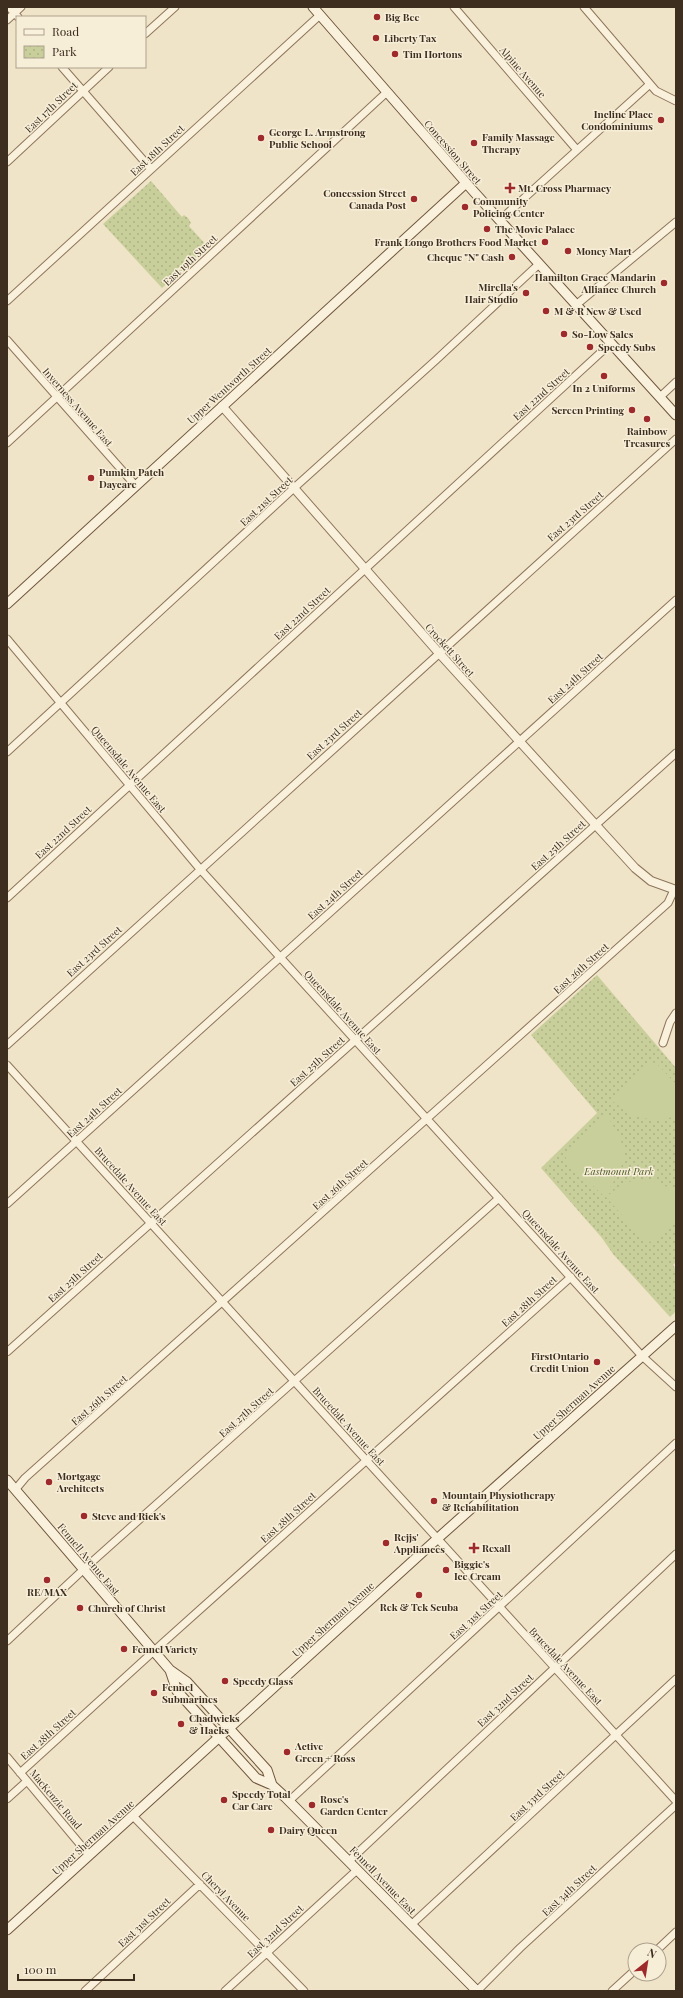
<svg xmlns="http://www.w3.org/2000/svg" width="683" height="1998" font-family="'Playfair Display',serif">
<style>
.park{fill:url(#park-dots)}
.garden{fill:#c9cf9b}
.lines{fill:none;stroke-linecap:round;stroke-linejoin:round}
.minor-casing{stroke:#8d765c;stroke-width:9}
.tertiary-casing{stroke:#8d765c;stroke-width:10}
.secondary-casing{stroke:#6f573f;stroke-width:11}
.minor{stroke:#faf1dc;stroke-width:7}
.tertiary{stroke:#faf1dc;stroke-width:8}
.secondary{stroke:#faf1dc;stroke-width:9}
.poi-dot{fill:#9e2a2b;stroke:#f7eed8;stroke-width:1.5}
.labels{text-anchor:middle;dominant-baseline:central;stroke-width:3;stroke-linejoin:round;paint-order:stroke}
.poi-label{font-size:10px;font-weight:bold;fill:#3d2e20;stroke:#f7eed8;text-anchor:start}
.street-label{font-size:10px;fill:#3d2e20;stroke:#f7eed8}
.park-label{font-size:10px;font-style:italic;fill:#4d5a26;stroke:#f7eed8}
</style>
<defs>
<pattern id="park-dots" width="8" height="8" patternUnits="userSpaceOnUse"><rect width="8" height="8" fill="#c9cf9b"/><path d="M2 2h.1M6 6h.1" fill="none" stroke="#aeb285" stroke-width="1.8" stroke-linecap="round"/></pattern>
</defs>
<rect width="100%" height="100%" fill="#f0e4c8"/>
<!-- park -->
<path class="park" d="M151,181L182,217L184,215L188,218L191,223L189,226L208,247L162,288L103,224Z
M597,975L676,1068V1262L673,1265L676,1269V1311L670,1317L613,1254L602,1238L541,1168L597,1113L531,1035Z"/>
<!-- garden -->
<path class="garden" d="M649,1062L656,1063L676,1084V1116L657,1121L632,1115L612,1101Z
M605,1114C631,1149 629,1162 604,1196L566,1161V1155Z
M652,1180L676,1191V1220L653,1242L645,1241L606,1197L625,1182Z"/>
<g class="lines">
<defs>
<path id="minor" d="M9,7L18,17
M454,7L577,150
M584,7L656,91L676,101
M7,20L21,7
M145,34L175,7
M62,67L151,169
M7,162L109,67
M500,220L650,84
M7,301L320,15
M576,305L676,222
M7,340L135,485
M660,397L676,382
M7,443L387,92
M7,639L200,869L642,1356L676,1387
M7,752L294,488L436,360L539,264
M7,898L611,343
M663,1043L670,1022L676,1013
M7,1045L676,439
M7,1065L676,1801
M7,1204L676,600
M7,1352L676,753
M15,1490L25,1478L668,903L674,890
M7,1641L84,1569L499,1198
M7,1757L89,1855
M20,1773L166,1640L571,1277
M7,1799L27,1781
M289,1801L676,1443
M133,1816L304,1991
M349,1861L676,1554
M411,1925L676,1679
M657,1950L676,1932
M85,1991L200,1884
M225,1991L357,1870
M477,1991L520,1948L676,1805
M612,1991L635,1970"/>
<path id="tertiary" d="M222,406L439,653L635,868L651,881L676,890"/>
<path id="secondary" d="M313,7L475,193L676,415
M7,604L466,183
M7,1480L170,1670L187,1682L267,1770L272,1785
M170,1670L177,1691L256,1778L272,1785L285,1797L477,1991
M7,1930L437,1539L676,1326"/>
</defs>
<!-- minor casing -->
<use href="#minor" class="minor-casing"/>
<!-- tertiary casing -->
<use href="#tertiary" class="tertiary-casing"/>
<!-- secondary casing -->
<use href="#secondary" class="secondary-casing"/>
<!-- minor -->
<use href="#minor" class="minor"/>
<!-- tertiary -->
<use href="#tertiary" class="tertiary"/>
<!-- secondary -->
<use href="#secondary" class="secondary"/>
</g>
<!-- markers -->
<g class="poi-dot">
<circle cx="377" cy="17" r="4"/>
<circle cx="376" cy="38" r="4"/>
<circle cx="395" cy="54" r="4"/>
<circle cx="661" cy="120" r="4"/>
<circle cx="261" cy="138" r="4"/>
<circle cx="474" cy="143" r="4"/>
<path d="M508 182h4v4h4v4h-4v4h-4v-4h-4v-4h4z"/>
<circle cx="414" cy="199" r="4"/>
<circle cx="465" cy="207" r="4"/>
<circle cx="487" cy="229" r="4"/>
<circle cx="545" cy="242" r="4"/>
<circle cx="568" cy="251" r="4"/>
<circle cx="512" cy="257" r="4"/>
<circle cx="664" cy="283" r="4"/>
<circle cx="526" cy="293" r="4"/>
<circle cx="546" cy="311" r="4"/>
<circle cx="564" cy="334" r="4"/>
<circle cx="590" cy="347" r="4"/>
<circle cx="604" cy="376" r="4"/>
<circle cx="632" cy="410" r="4"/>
<circle cx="647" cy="419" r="4"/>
<circle cx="91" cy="478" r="4"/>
<circle cx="597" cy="1362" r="4"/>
<circle cx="49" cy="1482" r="4"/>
<circle cx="434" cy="1501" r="4"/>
<circle cx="84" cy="1516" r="4"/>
<circle cx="386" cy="1543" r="4"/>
<path d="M472 1542h4v4h4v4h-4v4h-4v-4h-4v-4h4z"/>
<circle cx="446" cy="1570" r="4"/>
<circle cx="47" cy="1580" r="4"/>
<circle cx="419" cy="1595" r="4"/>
<circle cx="80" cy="1608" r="4"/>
<circle cx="124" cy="1649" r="4"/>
<circle cx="225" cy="1681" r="4"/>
<circle cx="154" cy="1693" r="4"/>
<circle cx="181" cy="1724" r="4"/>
<circle cx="287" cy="1752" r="4"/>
<circle cx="224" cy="1800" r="4"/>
<circle cx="312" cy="1805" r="4"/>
<circle cx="271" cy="1830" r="4"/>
</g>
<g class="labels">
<!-- poi labels -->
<g class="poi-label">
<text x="385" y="17">Big Bee</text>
<text x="384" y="38">Liberty Tax</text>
<text x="403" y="54">Tim Hortons</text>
<text x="653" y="114" text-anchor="end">Incline Place<tspan x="653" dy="12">Condominiums</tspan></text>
<text x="269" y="132">George L. Armstrong<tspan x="269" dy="12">Public School</tspan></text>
<text x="482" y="137">Family Massage<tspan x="482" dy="12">Therapy</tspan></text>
<text x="518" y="188">Mt. Cross Pharmacy</text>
<text x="406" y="193" text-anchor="end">Concession Street<tspan x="406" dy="12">Canada Post</tspan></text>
<text x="473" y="201">Community<tspan x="473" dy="12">Policing Center</tspan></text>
<text x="495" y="229">The Movie Palace</text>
<text x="537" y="242" text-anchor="end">Frank Longo Brothers Food Market</text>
<text x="576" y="251">Money Mart</text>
<text x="504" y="257" text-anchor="end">Cheque "N" Cash</text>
<text x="656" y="277" text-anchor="end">Hamilton Grace Mandarin<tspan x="656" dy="12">Alliance Church</tspan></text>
<text x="518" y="287" text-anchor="end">Mirella's<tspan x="518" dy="12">Hair Studio</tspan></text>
<text x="554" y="311">M &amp; R New &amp; Used</text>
<text x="572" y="334">So-Low Sales</text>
<text x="598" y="347">Speedy Subs</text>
<text x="604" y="388" text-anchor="middle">In 2 Uniforms</text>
<text x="624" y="410" text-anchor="end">Screen Printing</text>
<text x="647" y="431" text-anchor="middle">Rainbow<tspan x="647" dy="12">Treasures</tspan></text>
<text x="99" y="472">Pumkin Patch<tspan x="99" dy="12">Daycare</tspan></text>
<text x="589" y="1356" text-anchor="end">FirstOntario<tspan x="589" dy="12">Credit Union</tspan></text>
<text x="57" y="1476">Mortgage<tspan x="57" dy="12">Architects</tspan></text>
<text x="442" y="1495">Mountain Physiotherapy<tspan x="442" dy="12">&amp; Rehabilitation</tspan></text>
<text x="92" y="1516">Steve and Rick's</text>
<text x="394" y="1537">Rejjs'<tspan x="394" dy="12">Appliances</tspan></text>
<text x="482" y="1548">Rexall</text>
<text x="454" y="1564">Biggie's<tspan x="454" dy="12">Ice Cream</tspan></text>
<text x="47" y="1592" text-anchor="middle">RE/MAX</text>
<text x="419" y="1607" text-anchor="middle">Rek &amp; Tek Scuba</text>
<text x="88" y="1608">Church of Christ</text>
<text x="132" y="1649">Fennel Variety</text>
<text x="233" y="1681">Speedy Glass</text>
<text x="162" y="1687">Fennel<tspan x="162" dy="12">Submarines</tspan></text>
<text x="189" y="1718">Chadwicks<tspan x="189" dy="12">&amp; Hacks</tspan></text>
<text x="295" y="1746">Active<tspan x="295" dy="12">Green + Ross</tspan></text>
<text x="232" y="1794">Speedy Total<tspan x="232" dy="12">Car Care</tspan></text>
<text x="320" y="1799">Rose's<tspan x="320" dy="12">Garden Center</tspan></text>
<text x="279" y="1830">Dairy Queen</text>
</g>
<!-- street labels -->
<g class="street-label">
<text transform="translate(523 72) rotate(49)">Alpine Avenue</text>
<text transform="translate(51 107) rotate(-44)">East 17th Street</text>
<text transform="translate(157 150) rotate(-43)">East 18th Street</text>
<text transform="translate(453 152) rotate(49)">Concession Street</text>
<text transform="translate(190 260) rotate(-43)">East 19th Street</text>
<text transform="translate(229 385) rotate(-42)">Upper Wentworth Street</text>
<text transform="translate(541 394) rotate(-42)">East 22nd Street</text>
<text transform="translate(78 407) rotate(49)">Inverness Avenue East</text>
<text transform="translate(266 501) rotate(-43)">East 21st Street</text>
<text transform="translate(575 516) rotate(-41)">East 23rd Street</text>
<text transform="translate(302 613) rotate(-43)">East 22nd Street</text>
<text transform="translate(450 650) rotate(48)">Crockett Street</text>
<text transform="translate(575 678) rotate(-42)">East 24th Street</text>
<text transform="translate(334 734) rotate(-42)">East 23rd Street</text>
<text transform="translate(129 769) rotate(50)">Queensdale Avenue East</text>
<text transform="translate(63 832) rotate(-43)">East 22nd Street</text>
<text transform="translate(558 845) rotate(-42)">East 25th Street</text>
<text transform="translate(335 894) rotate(-42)">East 24th Street</text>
<text transform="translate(94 951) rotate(-42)">East 23rd Street</text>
<text transform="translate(581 968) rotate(-42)">East 26th Street</text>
<text transform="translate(343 1012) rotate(48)">Queensdale Avenue East</text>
<text transform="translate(317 1061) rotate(-42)">East 25th Street</text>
<text transform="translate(94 1112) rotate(-42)">East 24th Street</text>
<text transform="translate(340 1184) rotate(-42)">East 26th Street</text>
<text transform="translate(131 1186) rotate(48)">Brucedale Avenue East</text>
<text transform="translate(561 1251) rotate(48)">Queensdale Avenue East</text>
<text transform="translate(75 1277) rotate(-42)">East 25th Street</text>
<text transform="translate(529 1301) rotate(-42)">East 28th Street</text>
<text transform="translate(99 1400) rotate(-41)">East 26th Street</text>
<text transform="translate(574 1402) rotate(-42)">Upper Sherman Avenue</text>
<text transform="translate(246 1412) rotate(-42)">East 27th Street</text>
<text transform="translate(349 1426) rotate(48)">Brucedale Avenue East</text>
<text transform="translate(288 1517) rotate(-42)">East 28th Street</text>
<text transform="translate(89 1559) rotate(50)">Fennell Avenue East</text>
<text transform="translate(476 1615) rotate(-42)">East 31st Street</text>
<text transform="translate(333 1619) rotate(-42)">Upper Sherman Avenue</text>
<text transform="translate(566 1666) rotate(47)">Brucedale Avenue East</text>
<text transform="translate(505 1700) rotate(-43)">East 32nd Street</text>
<text transform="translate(48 1734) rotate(-42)">East 28th Street</text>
<text transform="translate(537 1795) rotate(-43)">East 33rd Street</text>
<text transform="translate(56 1799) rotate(50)">MacKenzie Road</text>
<text transform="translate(93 1837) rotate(-42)">Upper Sherman Avenue</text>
<text transform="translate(383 1880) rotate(46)">Fennell Avenue East</text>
<text transform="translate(569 1890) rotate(-43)">East 34th Street</text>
<text transform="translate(226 1896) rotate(46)">Cheryl Avenue</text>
<text transform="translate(144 1922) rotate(-43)">East 31st Street</text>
<text transform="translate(275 1931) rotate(-43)">East 32nd Street</text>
</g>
<!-- park labels -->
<g class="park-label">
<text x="619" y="1171">Eastmount Park</text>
</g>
</g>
<!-- border -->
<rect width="683" height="1998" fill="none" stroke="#3d2e20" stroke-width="16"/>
<!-- legend -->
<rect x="16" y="16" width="130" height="52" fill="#f7eed8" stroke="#ada18e"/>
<rect x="24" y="29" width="20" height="6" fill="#faf1dc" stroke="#ada18e"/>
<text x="52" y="36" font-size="12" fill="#3d2e20">Road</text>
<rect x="24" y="46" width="20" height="12" fill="url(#park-dots)" stroke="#ada18e"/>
<text x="52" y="56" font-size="12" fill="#3d2e20">Park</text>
<!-- north arrow -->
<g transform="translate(647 1962) rotate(30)"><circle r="19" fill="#f7eed8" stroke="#ada18e"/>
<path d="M0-3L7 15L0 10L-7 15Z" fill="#9e2a2b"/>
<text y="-6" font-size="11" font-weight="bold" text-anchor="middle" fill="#3d2e20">N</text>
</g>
<!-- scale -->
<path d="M18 1974v6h116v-6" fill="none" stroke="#3d2e20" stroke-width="2"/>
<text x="24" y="1974" font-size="12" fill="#3d2e20" stroke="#f7eed8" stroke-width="3" paint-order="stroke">100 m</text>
</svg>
